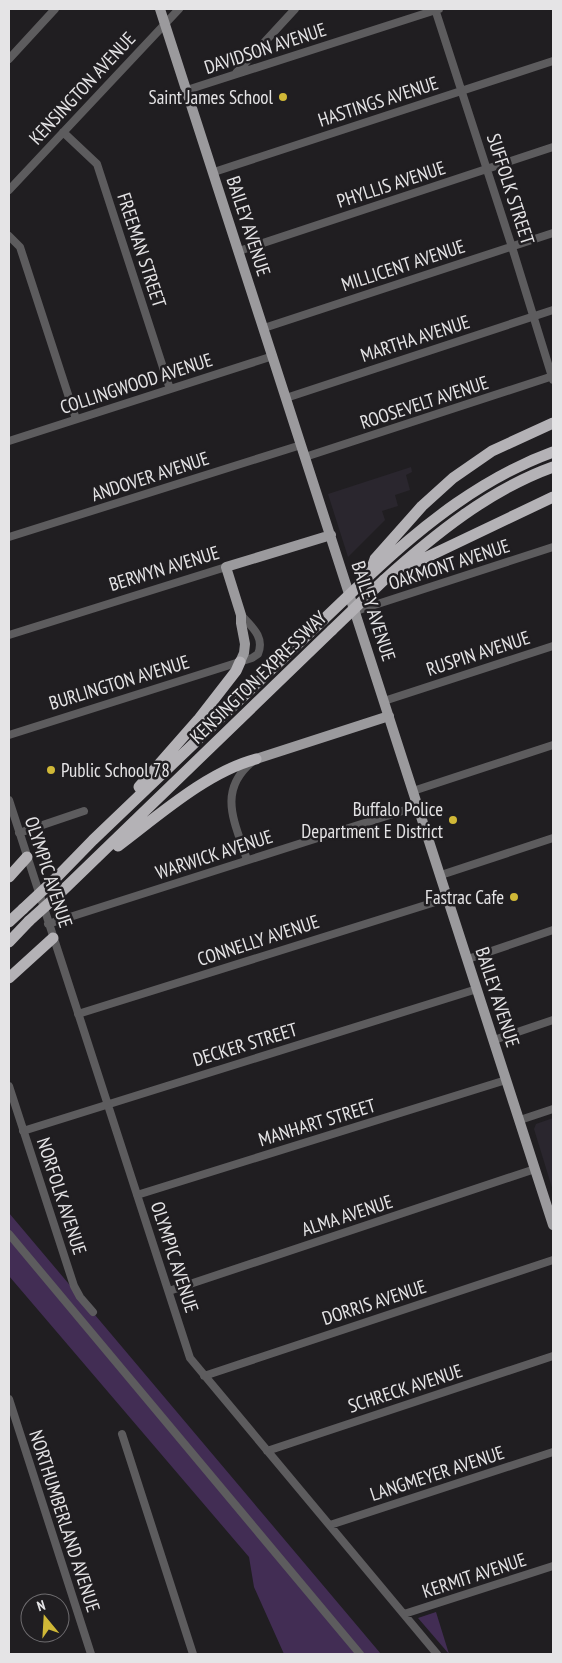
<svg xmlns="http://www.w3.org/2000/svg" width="562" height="1663" font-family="'PT Sans Narrow',sans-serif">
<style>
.built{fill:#2a262e}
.green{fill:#422d54}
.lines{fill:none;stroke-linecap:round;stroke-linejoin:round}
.minor{stroke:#5d5c5e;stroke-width:8}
.major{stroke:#9b9a9d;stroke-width:10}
.highway{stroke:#b4b2b6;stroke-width:11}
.highway-bridge{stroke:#b4b2b6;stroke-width:11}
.poi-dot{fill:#d0b837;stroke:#201e21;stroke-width:2}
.labels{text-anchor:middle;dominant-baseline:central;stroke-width:5;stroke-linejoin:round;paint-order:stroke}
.street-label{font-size:19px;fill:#e5e4e6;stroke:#201e21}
.poi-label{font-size:19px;fill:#e5e4e6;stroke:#201e21;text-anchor:end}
</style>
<rect width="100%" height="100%" fill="#201e21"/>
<!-- built -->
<path class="built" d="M411,467L412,472L406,475L410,490L395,495L398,506L382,511L385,520L348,557L328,494Z
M553,1118V1191L534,1129L536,1124Z"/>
<!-- green -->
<path class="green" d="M9,1213L381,1654H284L254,1587L249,1557L9,1276Z
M436,1612L449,1654L418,1618Z"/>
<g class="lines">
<!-- minor -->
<path class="minor" d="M435,9L512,247L553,380
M9,59L55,9
M236,73L295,9
M187,90L439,9
M63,132L97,164L170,389
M214,172L553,61
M9,190L179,9
M9,236L20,247L76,419
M239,251L553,147
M264,328L553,233
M286,398L553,310
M9,441L273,356
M305,457L553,376
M9,537L301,445
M356,611L553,547
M9,635L226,567
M384,701L553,646
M9,735L252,658L258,654C265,637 252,627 241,615
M413,791L553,745
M9,800L190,1358L437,1654
M19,833L84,811
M247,860C236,824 216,792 252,762
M441,875L553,838
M48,924L418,806
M468,959L553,930
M78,1014L448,898
M494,1040L553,1020
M9,1086L74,1286L80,1297L93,1312
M520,1120L553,1109
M23,1131L477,989
M137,1195L506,1080
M9,1234L360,1654
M169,1291L535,1169
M204,1376L553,1260
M9,1399L91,1654
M122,1434L193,1654
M267,1451L553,1356
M330,1525L553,1452
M404,1614L553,1566"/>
<!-- major -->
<path class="major" d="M160,9L553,1225
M240,662L244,653L245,644L241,623V615L226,567L331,535
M256,759L389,716"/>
<!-- highway -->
<path class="highway" d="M402,569L553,497
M371,574C424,524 484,477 553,452
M369,576L375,559L422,506L453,478L492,451L553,423
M384,580C434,535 489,490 553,467
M139,787L198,720L236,671L240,662
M118,846C158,816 207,772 256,759
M9,877L27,857
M54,880L93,840L324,619
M59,894L332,630
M9,922L23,909
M9,942L29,921
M9,978L53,938"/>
<!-- highway-bridge -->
<path class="highway-bridge" d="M324,619L369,576
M332,630L384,580
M23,909L54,880
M29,921L59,894"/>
</g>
<!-- markers -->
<g class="poi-dot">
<circle cx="283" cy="97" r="5"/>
<circle cx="51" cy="770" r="5"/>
<circle cx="453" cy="820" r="5"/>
<circle cx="514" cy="897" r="5"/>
</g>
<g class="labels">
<!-- street labels -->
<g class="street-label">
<text transform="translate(265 48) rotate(-18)">DAVIDSON AVENUE</text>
<text transform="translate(82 88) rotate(-47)">KENSINGTON AVENUE</text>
<text transform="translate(378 101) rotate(-18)">HASTINGS AVENUE</text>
<text transform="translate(391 184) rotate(-18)">PHYLLIS AVENUE</text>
<text transform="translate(511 189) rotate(72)">SUFFOLK STREET</text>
<text transform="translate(249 226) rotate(72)">BAILEY AVENUE</text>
<text transform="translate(142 250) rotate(72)">FREEMAN STREET</text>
<text transform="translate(403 265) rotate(-18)">MILLICENT AVENUE</text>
<text transform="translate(415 338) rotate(-18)">MARTHA AVENUE</text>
<text transform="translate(136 383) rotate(-18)">COLLINGWOOD AVENUE</text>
<text transform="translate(424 402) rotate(-18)">ROOSEVELT AVENUE</text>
<text transform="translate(150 476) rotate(-18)">ANDOVER AVENUE</text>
<text transform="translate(449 564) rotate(-18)">OAKMONT AVENUE</text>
<text transform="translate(164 568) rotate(-17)">BERWYN AVENUE</text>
<text transform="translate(374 611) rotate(72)">BAILEY AVENUE</text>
<text transform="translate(478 653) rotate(-18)">RUSPIN AVENUE</text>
<text transform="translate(258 677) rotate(-44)">KENSINGTON EXPRESSWAY</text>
<text transform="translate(119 682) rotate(-17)">BURLINGTON AVENUE</text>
<text transform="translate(214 854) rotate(-18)">WARWICK AVENUE</text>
<text transform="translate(49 872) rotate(72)">OLYMPIC AVENUE</text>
<text transform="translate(258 940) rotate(-18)">CONNELLY AVENUE</text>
<text transform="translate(498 997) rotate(72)">BAILEY AVENUE</text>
<text transform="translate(245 1044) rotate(-17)">DECKER STREET</text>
<text transform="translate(317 1122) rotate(-17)">MANHART STREET</text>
<text transform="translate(62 1196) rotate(72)">NORFOLK AVENUE</text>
<text transform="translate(347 1215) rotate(-18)">ALMA AVENUE</text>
<text transform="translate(175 1257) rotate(72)">OLYMPIC AVENUE</text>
<text transform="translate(374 1302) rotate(-18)">DORRIS AVENUE</text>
<text transform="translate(405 1388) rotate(-18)">SCHRECK AVENUE</text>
<text transform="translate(437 1473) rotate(-18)">LANGMEYER AVENUE</text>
<text transform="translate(65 1521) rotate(72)">NORTHUMBERLAND AVENUE</text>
<text transform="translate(474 1575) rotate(-18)">KERMIT AVENUE</text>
</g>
<!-- poi labels -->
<g class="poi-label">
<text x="273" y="97">Saint James School</text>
<text x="61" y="770" text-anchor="start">Public School 78</text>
<text x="443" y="809">Buffalo Police<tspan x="443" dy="22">Department E District</tspan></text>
<text x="504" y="897">Fastrac Cafe</text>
</g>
</g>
<!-- border -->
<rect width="562" height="1663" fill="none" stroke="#e5e4e6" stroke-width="20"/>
<!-- north arrow -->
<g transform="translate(45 1618) rotate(342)"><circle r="24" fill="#201e21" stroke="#6f6d70"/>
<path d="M0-4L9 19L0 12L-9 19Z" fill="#d0b837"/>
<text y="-8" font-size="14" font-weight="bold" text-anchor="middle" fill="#e5e4e6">N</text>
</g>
</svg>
